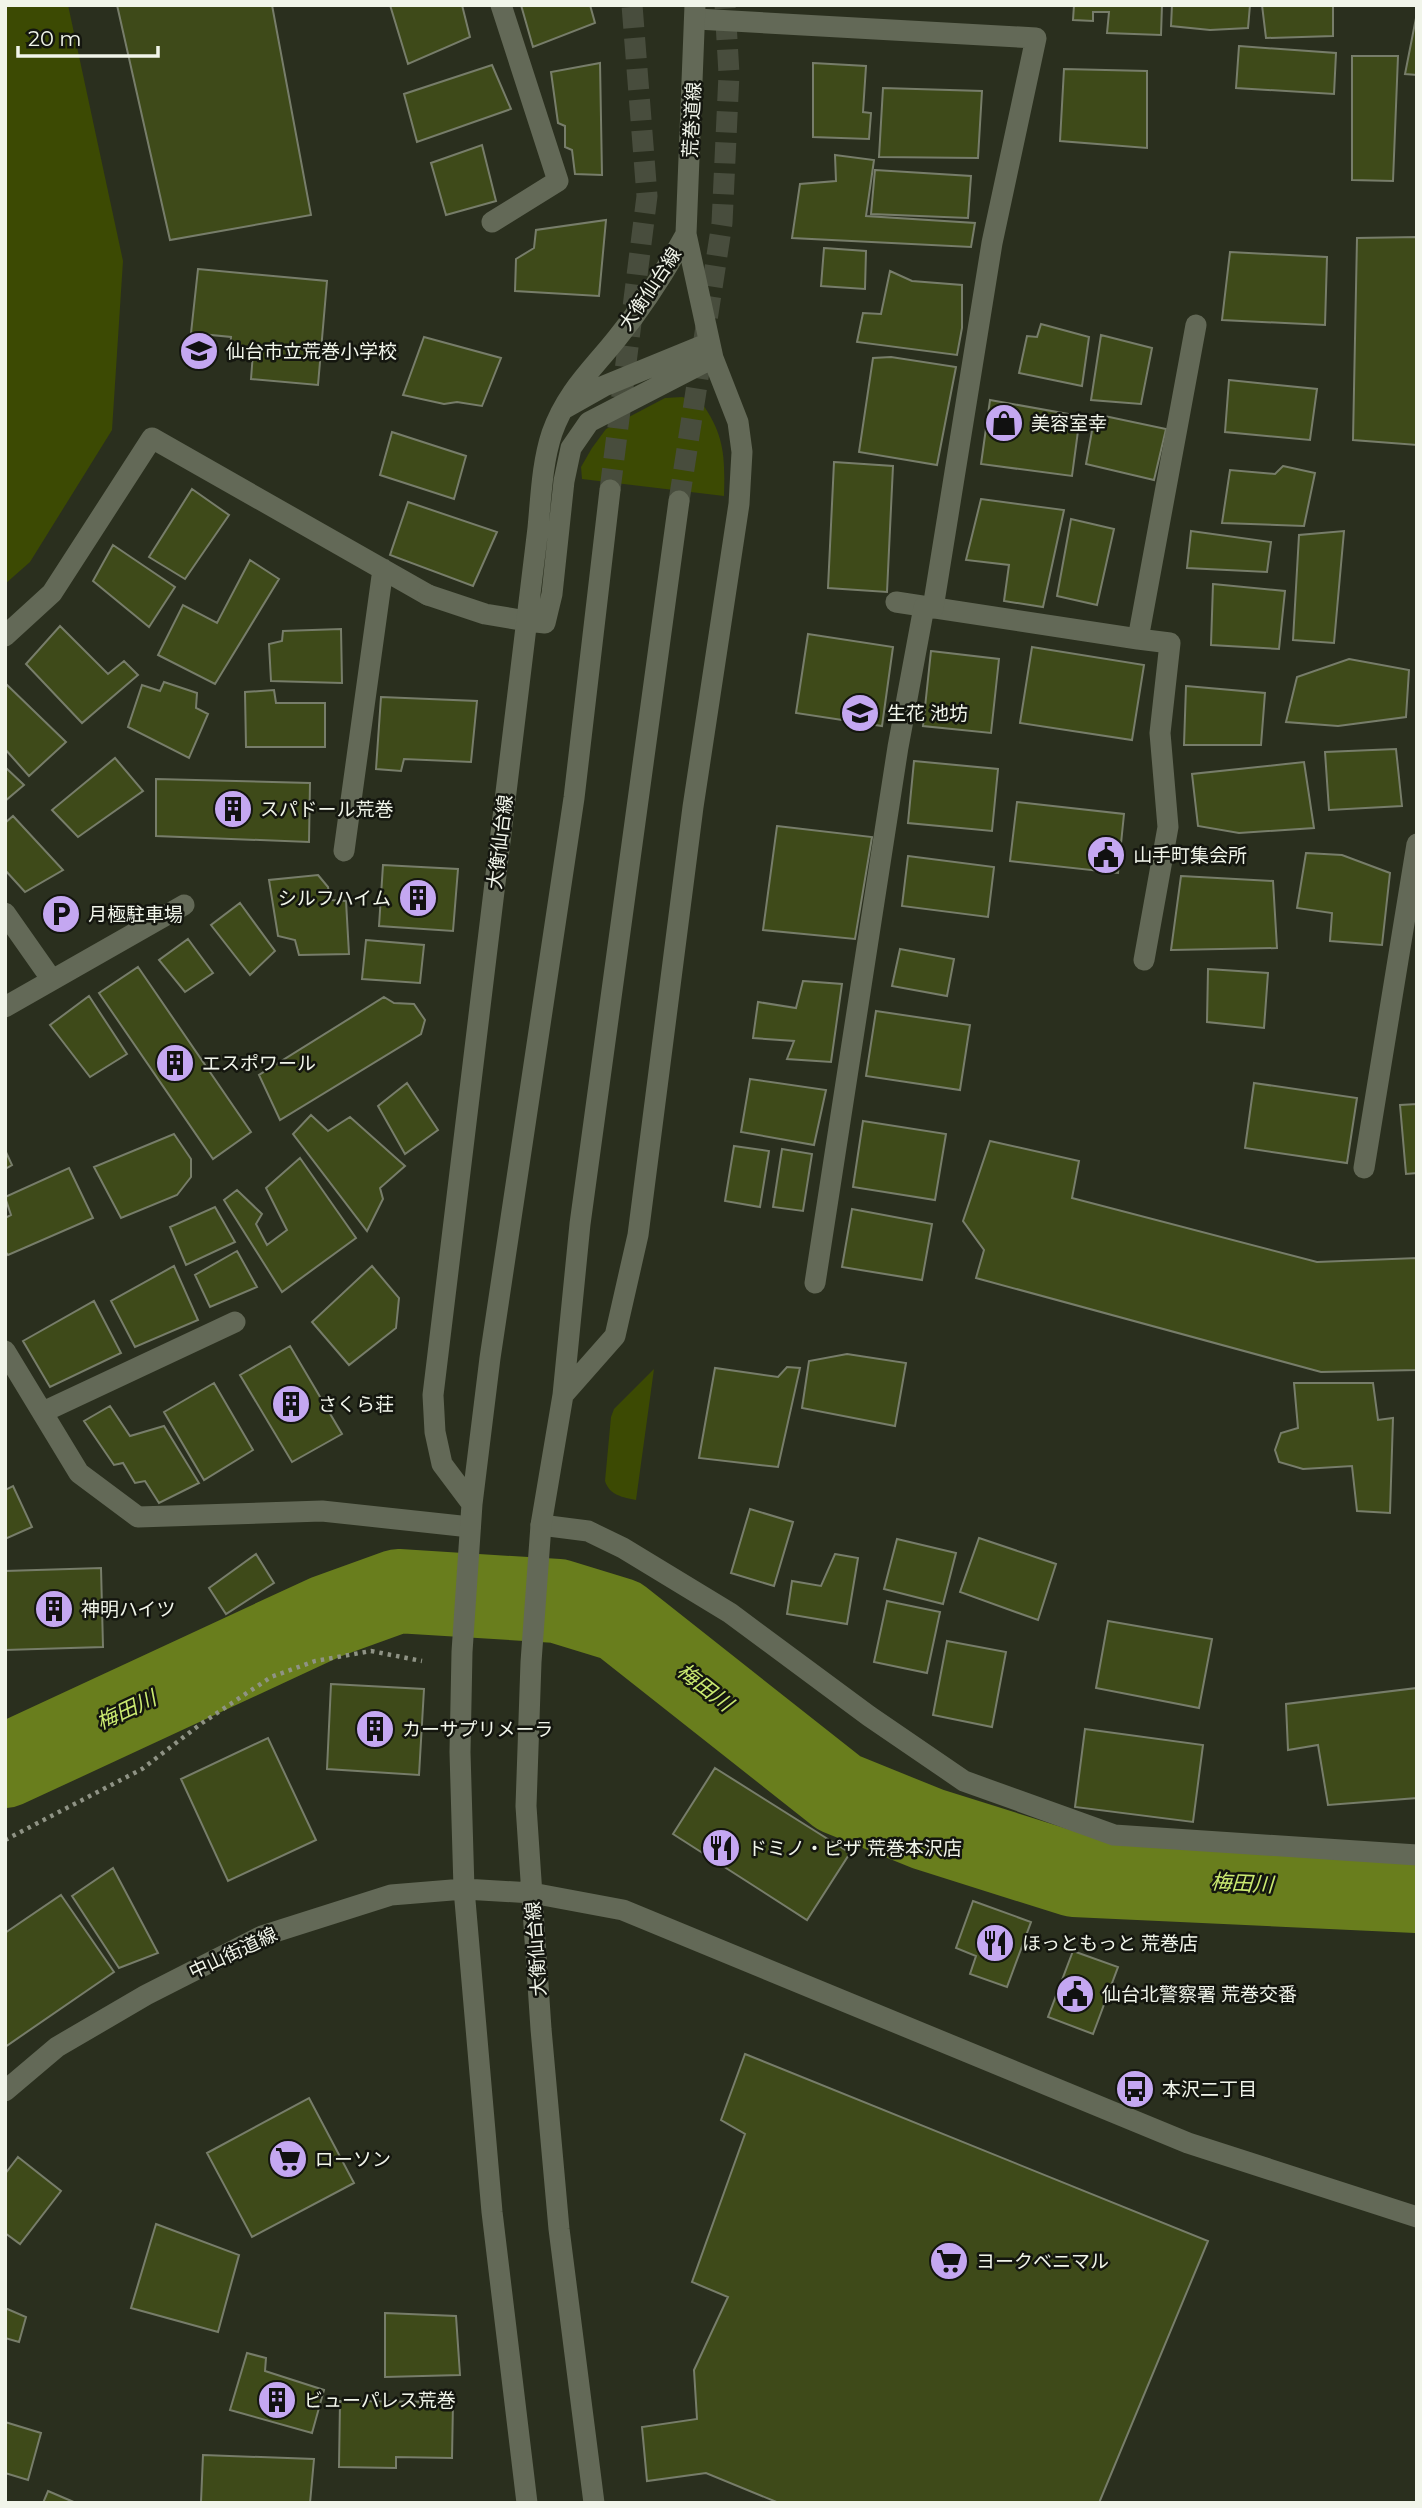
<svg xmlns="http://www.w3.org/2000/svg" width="1422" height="2508" font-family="Montserrat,'Noto Sans JP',sans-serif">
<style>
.green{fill:#3c4a03}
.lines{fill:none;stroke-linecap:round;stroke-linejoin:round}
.river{stroke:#697e1d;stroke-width:84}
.building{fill:#3e4a19;stroke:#777d6a;stroke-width:2}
.secondary-tunnel{stroke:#484d3d;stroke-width:21;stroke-dasharray:21 10;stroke-linecap:butt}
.path{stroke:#8f9385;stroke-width:4.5;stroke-dasharray:3.5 5;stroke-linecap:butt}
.lane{stroke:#636957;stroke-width:21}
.street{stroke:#636957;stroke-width:21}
.secondary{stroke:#636957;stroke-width:21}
.labels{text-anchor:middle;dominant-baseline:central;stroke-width:5;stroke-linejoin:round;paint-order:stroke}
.street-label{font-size:19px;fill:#f1f5ea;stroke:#14160f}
.poi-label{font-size:19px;fill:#f1f5ea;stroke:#14160f;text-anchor:start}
.water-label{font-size:21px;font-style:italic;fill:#cbea71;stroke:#14160f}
</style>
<rect width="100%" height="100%" fill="#2a2f1e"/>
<!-- green -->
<path class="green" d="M5,5H68L123,261L112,430L30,562L5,584Z
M682,397L701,402C725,435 725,457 724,496L582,479L581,467L592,448L606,429L665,398Z
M654,1369L636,1500C623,1497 610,1496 605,1481L611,1417L614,1409Z"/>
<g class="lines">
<!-- river -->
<path class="river" d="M5,1766L326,1617L398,1591L558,1601L620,1620L839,1793L928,1829L1074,1875L1417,1891"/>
</g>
<!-- building -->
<path class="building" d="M117,5H272L311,215L170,240Z
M390,5H462L470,37L408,64Z
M521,5H590L595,23L533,47Z
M1074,5H1162L1161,35L1107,33L1109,12H1093V21L1073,20Z
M1172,5H1250L1248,28L1210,30L1171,26Z
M1262,5H1333V36L1266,38Z
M1416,18H1417V75L1405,74Z
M1239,46L1336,53L1334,94L1236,88Z
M1352,56H1398L1393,181L1352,180Z
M600,63L602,175L575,174L572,150L565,147V126L558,123L551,72Z
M813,63L866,66L863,112L871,113L869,139L813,137Z
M492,65L511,109L417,142L404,94Z
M1064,69L1147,71V148L1060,141Z
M883,88L982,91L978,158L879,157Z
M482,145L496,201L446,215L431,163Z
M835,155L874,160L866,216L975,223L971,247L792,238L800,184L836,181Z
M875,170L971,176L968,218L871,214Z
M606,220L599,296L515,291L516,259L534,248L536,230Z
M1417,237V445L1353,440L1357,238Z
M824,248L866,251L865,289L821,286Z
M1230,252L1327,257L1325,325L1222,320Z
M198,269L327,281L318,385L251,379L253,353L230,351L231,337L191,333Z
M890,271L912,281L962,285V328L957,355L857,342L863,313L881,314Z
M1041,324L1089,337L1082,386L1019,373L1027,336L1037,337Z
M1101,335L1152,348L1141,404L1091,400Z
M424,337L501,358L482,406L457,402L444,404L403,395Z
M891,357L956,367L937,465L859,452L873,358Z
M1229,380L1317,389L1310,440L1225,432Z
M990,400L1080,416L1072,476L981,464Z
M1095,414L1166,429L1154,480L1086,464Z
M392,432L466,456L454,499L380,475Z
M834,462L893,466L887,592L828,588Z
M1283,466L1315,473L1304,526L1222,523L1230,470L1275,474Z
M192,489L229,515L185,579L149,557Z
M981,499L1064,510L1043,607L1004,601L1009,565L966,560Z
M408,502L497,532L473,586L390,555Z
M1071,519L1114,529L1097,605L1057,596Z
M1191,531L1271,542L1267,572L1187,568Z
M1344,531L1334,643L1293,640L1299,535Z
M113,545L175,587L149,627L93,581Z
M250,560L279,579L215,684L158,655L183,605L217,623Z
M1213,584L1285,591L1279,649L1211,645Z
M60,626L108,674L124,661L138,675L82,723L26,664Z
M341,629L342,683L271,681L269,644L282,641L283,631Z
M808,634L893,647L882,726L796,713Z
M1032,647L1144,665L1132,740L1020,723Z
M931,651L999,659L991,733L923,726Z
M1349,659L1409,670L1406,717L1338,726L1286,722L1297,677Z
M164,682L197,693L196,708L208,714L189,758L128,727L142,685L160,691Z
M5,683L66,742L29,776L5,749Z
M1186,686L1265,693L1261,745H1184Z
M274,690L276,703H325V747H246L245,692Z
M381,697L477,701L471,762L404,759L401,771L376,769Z
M1396,749L1402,806L1329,810L1325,752Z
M115,758L143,791L78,837L52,810Z
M914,761L998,769L992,831L908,823Z
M1304,762L1314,828L1239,833L1198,826L1192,774Z
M5,767L24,785L5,801Z
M156,779L310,783L309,842L156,836Z
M1017,802L1124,814L1118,873L1010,861Z
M13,816L63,870L25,892L5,870V823Z
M777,826L872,837L855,939L763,930Z
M1306,853L1342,855L1390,873L1382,945L1330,941L1332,913L1297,908Z
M908,856L994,867L988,917L902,906Z
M383,865L458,869L453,931L379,926Z
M318,875L328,887L330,900L346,901L349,954L299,955L295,940L278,936L269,880Z
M1181,876L1273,881L1277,948L1171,950Z
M240,903L275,951L250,975L211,925Z
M188,939L213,973L185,992L159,960Z
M366,940L424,945L420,983L362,979Z
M900,949L954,959L947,996L892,986Z
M138,967L251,1132L213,1159L99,993Z
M1208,969L1268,973L1264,1028L1207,1022Z
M803,981L842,984L831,1062L787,1059L794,1041L753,1038L758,1002L796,1008Z
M89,996L127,1054L90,1077L50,1025Z
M384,997L394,1003L414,1004L425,1020L421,1034L280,1120L259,1075Z
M876,1011L970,1025L960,1090L866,1076Z
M750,1079L826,1090L814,1145L741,1132Z
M407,1083L438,1130L405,1154L378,1106Z
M1254,1083L1357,1098L1347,1163L1245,1148Z
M1417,1104V1173L1406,1174L1400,1105Z
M311,1115L328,1131L350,1117L405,1166L380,1188L383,1199L367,1231L293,1134Z
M863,1121L946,1134L935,1200L853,1187Z
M174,1134L191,1159V1177L177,1195L121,1218L94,1167Z
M990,1141L1079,1161L1072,1198L1317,1262L1417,1258V1370L1321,1372L976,1278L984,1250L963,1221Z
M734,1146L769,1151L760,1207L725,1201Z
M782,1149L812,1154L803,1211L773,1207Z
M5,1150L12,1165L5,1169Z
M300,1158L356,1238L282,1292L224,1200L237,1190L262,1214L256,1224L267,1245L287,1230L266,1188Z
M69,1168L93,1218L8,1255L5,1251V1218L11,1215L5,1197Z
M215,1207L235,1242L186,1265L170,1227Z
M852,1209L932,1224L922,1280L842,1267Z
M237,1251L257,1287L210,1307L195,1275Z
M174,1266L198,1320L135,1347L111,1301Z
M372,1266L399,1298L396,1328L349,1365L312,1322Z
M94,1301L121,1353L50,1387L23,1341Z
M290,1346L342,1434L292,1462L240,1375Z
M847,1354L906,1363L895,1426L802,1408L809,1361Z
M787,1367L800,1368L778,1467L699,1458L715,1368L778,1377Z
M214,1383L253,1450L204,1480L164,1412Z
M1294,1383H1373L1378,1420L1393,1418L1390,1513L1357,1511L1352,1466L1303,1469L1279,1462L1275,1450L1281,1433L1298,1428Z
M110,1406L130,1436L164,1426L199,1483L159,1503L145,1481L135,1483L123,1463L114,1465L84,1421Z
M13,1486L32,1527L5,1539V1490Z
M750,1509L793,1522L774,1586L731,1573Z
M979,1538L1056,1564L1038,1620L960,1592Z
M897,1539L956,1553L943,1604L884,1589Z
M256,1554L274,1583L226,1614L209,1588Z
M835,1554L858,1558L847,1624L787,1614L792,1581L821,1586Z
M101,1568L103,1647L5,1650V1571Z
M887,1601L940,1612L927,1673L874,1662Z
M1108,1621L1212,1639L1199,1708L1096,1688Z
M947,1641L1006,1652L992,1727L933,1715Z
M331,1684L424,1689L419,1775L327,1769Z
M1417,1688V1798L1328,1805L1318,1745L1288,1750L1286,1704Z
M1085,1729L1203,1745L1193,1822L1075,1807Z
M268,1738L316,1840L228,1881L181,1779Z
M715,1768L850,1853L807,1920L673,1834Z
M113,1868L158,1953L119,1968L72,1896Z
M61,1895L114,1972L5,2047V1933Z
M973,1901L1031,1922L1007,1987L970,1974L976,1956L956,1948Z
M1073,1951L1118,1967L1093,2034L1048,2017Z
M745,2054L1208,2241L1099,2503H779L706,2473L647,2481L642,2427L697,2419L694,2370L728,2297L692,2282L745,2134L721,2120Z
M309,2098L354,2183L252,2237L207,2153Z
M18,2157L61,2191L20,2244L5,2233V2174Z
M156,2224L239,2255L218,2332L131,2308Z
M5,2308L26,2317L19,2342L5,2338Z
M385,2313L456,2316L460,2375L385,2377Z
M247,2353L266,2358L265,2371L324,2390L312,2433L230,2410Z
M340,2401L453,2402L452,2458L396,2457V2468L339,2467Z
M5,2422L41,2433L28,2480L5,2473Z
M203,2455L314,2459L310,2503L201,2502Z
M48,2491L76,2503H43Z"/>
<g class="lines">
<!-- secondary-tunnel -->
<path class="secondary-tunnel" d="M610,490L647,196L632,5
M679,501L722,223L729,74L725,5"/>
<!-- path -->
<path class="path" d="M5,1840L142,1769L202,1723L271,1677L315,1661L371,1651L422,1661"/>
<!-- lane -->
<path class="lane" d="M492,222L558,181L501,5
M896,602L1138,639
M5,636L52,593L152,438L428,595
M344,851L383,569
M5,913L52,980
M1144,960L1168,827L1160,733L1170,643L1138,639L1196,325
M5,1007L184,905
M1364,1168L1417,844
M5,1351L79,1473L138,1517L322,1511L470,1527
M43,1412L235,1322
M541,1525L588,1531L623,1548L730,1613L869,1716L964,1781L1114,1835L1417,1855"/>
<!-- street -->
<path class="street" d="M697,19L1036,38L992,243L933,608
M428,595L485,614L527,621
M815,1283L898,747L924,607"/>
<!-- secondary -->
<path class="secondary" d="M565,408L604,386L709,343
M527,621L545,623L552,594L564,481L571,448L589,422L713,358
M563,1395L615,1336L638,1235L693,807L739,504L742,452L738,422L713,358L686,234L695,5
M472,1504L442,1464L435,1432L433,1395L538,528C541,497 542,463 552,433C567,391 592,370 618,337C644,305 666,270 686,234
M5,2091L57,2047L146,1995L262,1936L391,1895L464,1889L532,1893L623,1910L1188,2143L1417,2217
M527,2503L492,2212L464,1889L460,1752L462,1652L472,1504L490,1358L574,798L610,490
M594,2503L559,2229L541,2029L526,1806L531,1662L541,1525L563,1395L580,1224L679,501"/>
</g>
<!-- icons -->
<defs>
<symbol id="school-disc" viewBox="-11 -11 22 22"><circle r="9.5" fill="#c4a7f1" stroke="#14160f"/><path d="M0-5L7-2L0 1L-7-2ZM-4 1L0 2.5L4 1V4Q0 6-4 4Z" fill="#111"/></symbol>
<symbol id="shop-disc" viewBox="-11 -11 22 22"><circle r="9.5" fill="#c4a7f1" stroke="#14160f"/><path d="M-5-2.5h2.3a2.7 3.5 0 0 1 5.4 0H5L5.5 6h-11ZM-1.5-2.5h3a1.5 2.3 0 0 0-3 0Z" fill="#111"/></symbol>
<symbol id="building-disc" viewBox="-11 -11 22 22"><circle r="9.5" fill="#c4a7f1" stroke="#14160f"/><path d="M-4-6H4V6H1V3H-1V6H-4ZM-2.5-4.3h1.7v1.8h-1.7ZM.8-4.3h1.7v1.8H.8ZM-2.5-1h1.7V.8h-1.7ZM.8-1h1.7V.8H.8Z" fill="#111"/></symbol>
<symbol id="civic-disc" viewBox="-11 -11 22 22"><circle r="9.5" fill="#c4a7f1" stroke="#14160f"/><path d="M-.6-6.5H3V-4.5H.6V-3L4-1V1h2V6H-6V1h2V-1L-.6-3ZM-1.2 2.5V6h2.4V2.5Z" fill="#111"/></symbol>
<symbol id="parking-disc" viewBox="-11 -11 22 22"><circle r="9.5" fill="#c4a7f1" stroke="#14160f"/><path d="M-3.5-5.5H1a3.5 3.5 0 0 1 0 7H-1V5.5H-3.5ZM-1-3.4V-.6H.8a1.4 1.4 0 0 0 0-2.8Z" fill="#111"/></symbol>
<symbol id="restaurant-disc" viewBox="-11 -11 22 22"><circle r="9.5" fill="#c4a7f1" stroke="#14160f"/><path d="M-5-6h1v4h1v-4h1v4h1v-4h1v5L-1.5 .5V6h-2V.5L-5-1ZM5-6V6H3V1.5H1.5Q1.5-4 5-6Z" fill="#111"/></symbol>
<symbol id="bus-disc" viewBox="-11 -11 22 22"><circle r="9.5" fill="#c4a7f1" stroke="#14160f"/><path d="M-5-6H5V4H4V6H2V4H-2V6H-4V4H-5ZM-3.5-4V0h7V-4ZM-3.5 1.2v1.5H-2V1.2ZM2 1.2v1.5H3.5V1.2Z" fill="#111"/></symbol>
<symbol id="supermarket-disc" viewBox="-11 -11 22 22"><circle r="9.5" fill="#c4a7f1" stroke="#14160f"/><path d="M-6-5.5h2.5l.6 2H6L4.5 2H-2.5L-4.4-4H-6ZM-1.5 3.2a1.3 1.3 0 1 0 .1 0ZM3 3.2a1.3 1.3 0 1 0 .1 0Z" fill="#111"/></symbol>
</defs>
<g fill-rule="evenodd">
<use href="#school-disc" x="177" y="329" width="44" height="44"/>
<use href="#shop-disc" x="982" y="401" width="44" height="44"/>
<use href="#school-disc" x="838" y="691" width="44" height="44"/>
<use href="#building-disc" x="211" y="787" width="44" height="44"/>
<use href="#civic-disc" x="1084" y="833" width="44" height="44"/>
<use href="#building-disc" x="396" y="876" width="44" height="44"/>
<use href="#parking-disc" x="39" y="892" width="44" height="44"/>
<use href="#building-disc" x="153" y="1041" width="44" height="44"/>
<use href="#building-disc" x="269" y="1382" width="44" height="44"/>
<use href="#building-disc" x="32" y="1587" width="44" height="44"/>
<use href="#building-disc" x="353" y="1707" width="44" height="44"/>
<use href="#restaurant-disc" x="699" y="1826" width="44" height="44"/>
<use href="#restaurant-disc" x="973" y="1921" width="44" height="44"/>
<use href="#civic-disc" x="1053" y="1972" width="44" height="44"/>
<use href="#bus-disc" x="1113" y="2067" width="44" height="44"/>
<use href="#supermarket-disc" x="266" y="2137" width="44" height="44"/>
<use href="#supermarket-disc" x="927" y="2239" width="44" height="44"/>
<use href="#building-disc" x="255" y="2378" width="44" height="44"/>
</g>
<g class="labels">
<!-- street labels -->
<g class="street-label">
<text transform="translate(692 120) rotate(-87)">荒巻道線</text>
<text transform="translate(650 289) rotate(-56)">大衡仙台線</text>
<text transform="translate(500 842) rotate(-83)">大衡仙台線</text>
<text transform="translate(536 1949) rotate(-94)">大衡仙台線</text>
<text transform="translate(233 1953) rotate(-25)">中山街道線</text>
</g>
<!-- poi labels -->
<g class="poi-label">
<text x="226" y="351">仙台市立荒巻小学校</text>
<text x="1031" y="423">美容室幸</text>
<text x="887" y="713">生花 池坊</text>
<text x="260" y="809">スパドール荒巻</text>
<text x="1133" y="855">山手町集会所</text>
<text x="391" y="898" text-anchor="end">シルフハイム</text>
<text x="88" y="914">月極駐車場</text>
<text x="202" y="1063">エスポワール</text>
<text x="318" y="1404">さくら荘</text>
<text x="81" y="1609">神明ハイツ</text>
<text x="402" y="1729">カーサプリメーラ</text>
<text x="748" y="1848">ドミノ・ピザ 荒巻本沢店</text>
<text x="1022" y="1943">ほっともっと 荒巻店</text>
<text x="1102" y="1994">仙台北警察署 荒巻交番</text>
<text x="1162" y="2089">本沢二丁目</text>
<text x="315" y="2159">ローソン</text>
<text x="976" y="2261">ヨークベニマル</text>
<text x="304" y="2400">ビューパレス荒巻</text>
</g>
<!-- water labels -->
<g class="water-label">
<text transform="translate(705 1687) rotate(38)">梅田川</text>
<text transform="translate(126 1710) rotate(-25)">梅田川</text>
<text transform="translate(1242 1883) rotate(3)">梅田川</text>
</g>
</g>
<!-- border -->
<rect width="1422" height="2508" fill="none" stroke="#f1f5ea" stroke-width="14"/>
<!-- scale -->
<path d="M18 46v10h140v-10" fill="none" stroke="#f1f5ea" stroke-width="3.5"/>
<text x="28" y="46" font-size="21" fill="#f1f5ea" stroke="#14160f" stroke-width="5" paint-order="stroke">20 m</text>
</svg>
